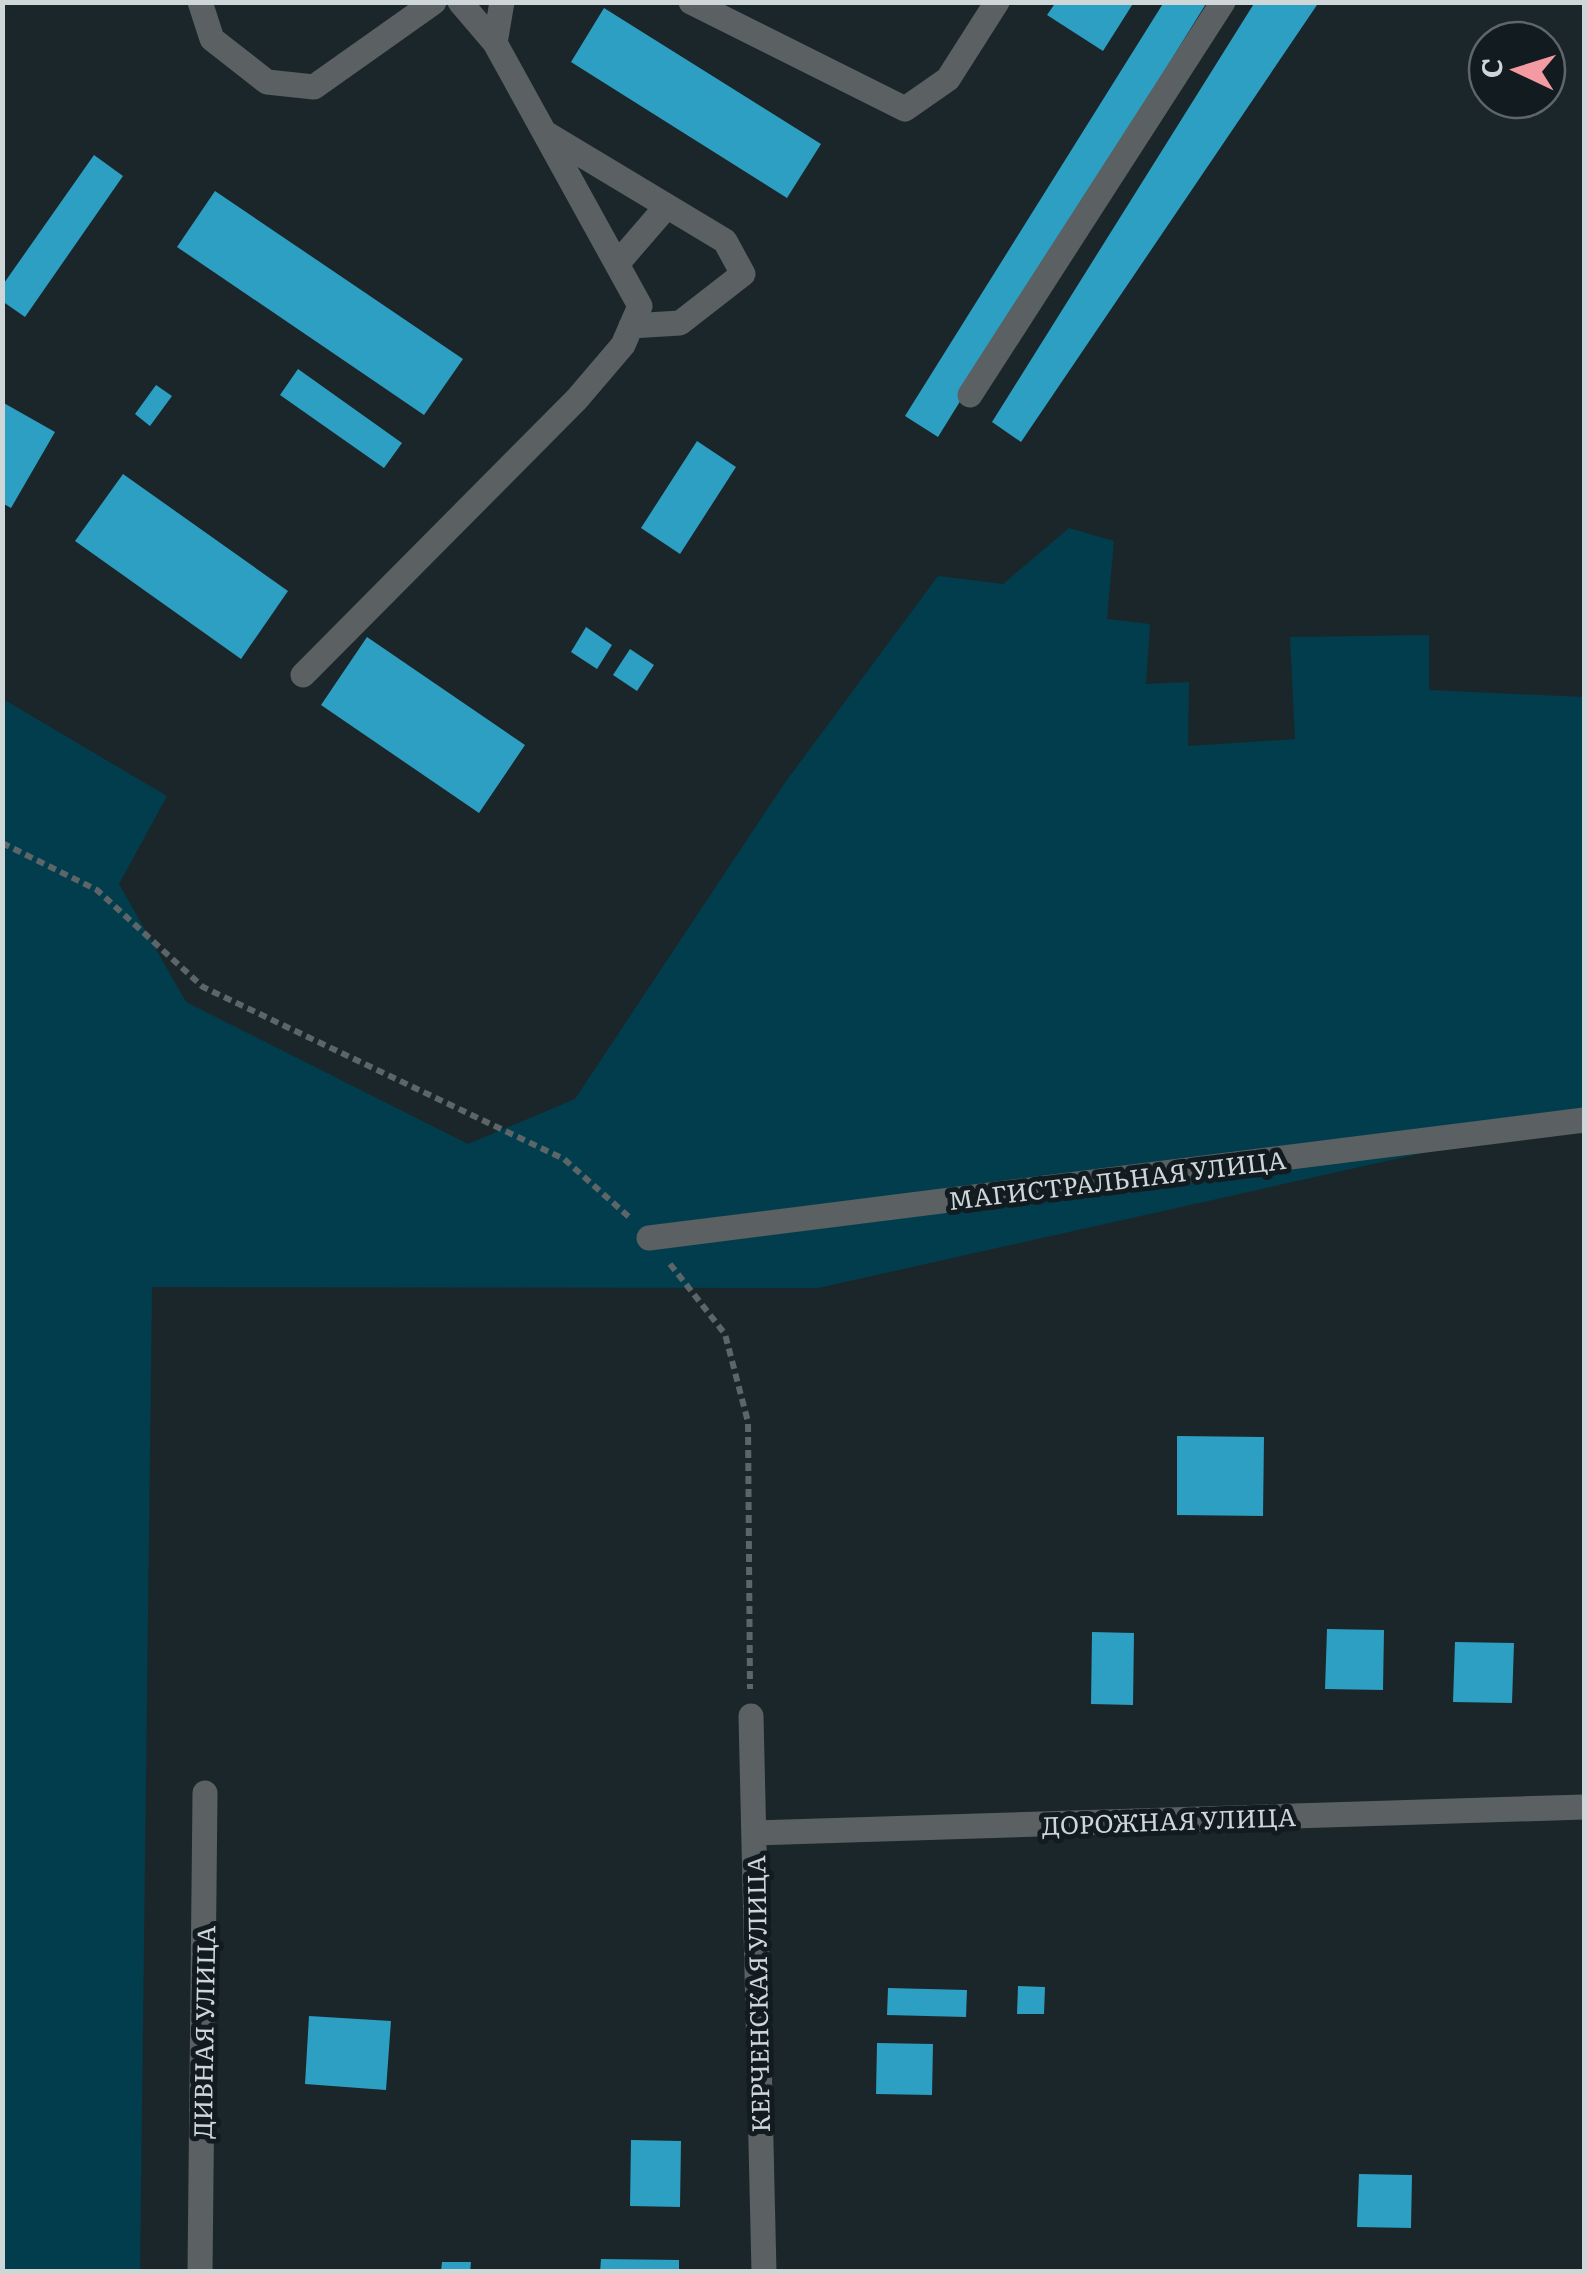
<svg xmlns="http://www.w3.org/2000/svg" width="1587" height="2274" font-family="Literata,serif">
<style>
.green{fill:#023d4d}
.building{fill:#2d9fc2}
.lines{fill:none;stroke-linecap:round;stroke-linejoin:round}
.path{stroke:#5c6669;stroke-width:6;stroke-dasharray:8 5;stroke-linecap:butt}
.minor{stroke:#5b6062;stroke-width:25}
.labels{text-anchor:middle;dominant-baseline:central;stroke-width:10;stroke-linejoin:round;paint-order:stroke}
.street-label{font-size:25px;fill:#cfd6d8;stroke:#121c20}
</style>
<rect width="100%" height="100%" fill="#1b262a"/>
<!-- green -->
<path class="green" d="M1069,528L1114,541L1107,619L1150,624L1146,684L1189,682L1188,746L1295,739L1290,637L1429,635V690L1584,697V1117L818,1288L152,1287L140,2271L3,2272V699L167,796L119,884L186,1002L468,1144L575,1099L784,784L938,576L1003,584Z"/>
<!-- building -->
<path class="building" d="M1056,2H1134L1103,51L1047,15Z
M1164,2H1207L938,437L905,416Z
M1255,2H1319L1021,442L992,422Z
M604,8L821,144L787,198L571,62Z
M94,155L123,176L25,317L2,301V286Z
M215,191L463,359L424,415L177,247Z
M298,369L402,443L384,468L280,395Z
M156,385L172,396L150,426L135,414Z
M2,402L55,432L11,508L2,503Z
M697,441L736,467L680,554L641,528Z
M123,474L288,591L241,659L75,541Z
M586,627L612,645L597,669L571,652Z
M367,637L525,745L479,813L321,705Z
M630,649L654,665L637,691L613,675Z
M1177,1436L1264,1437L1263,1516L1177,1515Z
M1327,1629L1384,1630L1383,1690L1325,1689Z
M1092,1632L1134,1633L1133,1705L1091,1704Z
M1455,1642L1514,1643L1512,1703L1453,1702Z
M1018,1986L1045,1987L1044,2014H1017Z
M888,1988L967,1990L966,2017L887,2015Z
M309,2016L391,2021L386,2090L305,2084Z
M877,2043L933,2044L932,2095L876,2094Z
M631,2140L681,2141L680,2207L630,2206Z
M1359,2174L1412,2175L1411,2228L1357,2227Z
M601,2259L679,2260V2272H600Z
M442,2262H471L470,2272H441Z"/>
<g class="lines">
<!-- path -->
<path class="path" d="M2,843L97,890L203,987L564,1159L629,1217
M670,1264L725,1334L748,1422L750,1689"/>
<!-- minor -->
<path class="minor" d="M200,2L212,39L267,82L314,87L434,2
M691,2L905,109L948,79L997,2
M495,43L502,2
M547,134L725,241L743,274L680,323L631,326
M617,264L667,206
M970,395L1223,2
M303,675L577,399L623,345L640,306L495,43L460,2
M649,1238L1584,1120
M751,1716L764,2272
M754,1833L1584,1807
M200,2272L205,1793"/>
</g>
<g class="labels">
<!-- street labels -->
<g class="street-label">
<text transform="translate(1117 1179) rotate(-7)">МАГИСТРАЛЬНАЯ УЛИЦА</text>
<text transform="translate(1169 1820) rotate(-2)">ДОРОЖНАЯ УЛИЦА</text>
<text transform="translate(757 1994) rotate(-91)">КЕРЧЕНСКАЯ УЛИЦА</text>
<text transform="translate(203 2032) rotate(-89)">ДИВНАЯ УЛИЦА</text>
</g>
</g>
<!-- border -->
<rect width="1587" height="2274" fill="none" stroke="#cfd6d8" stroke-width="10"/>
<!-- north arrow -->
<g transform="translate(1517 70) rotate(274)"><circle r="48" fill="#121c20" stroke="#5e666a" stroke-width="2.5"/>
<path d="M0-8L18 38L0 25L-18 38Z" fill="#f49aa3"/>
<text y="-15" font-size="28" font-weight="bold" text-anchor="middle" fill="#cfd6d8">С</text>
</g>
</svg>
